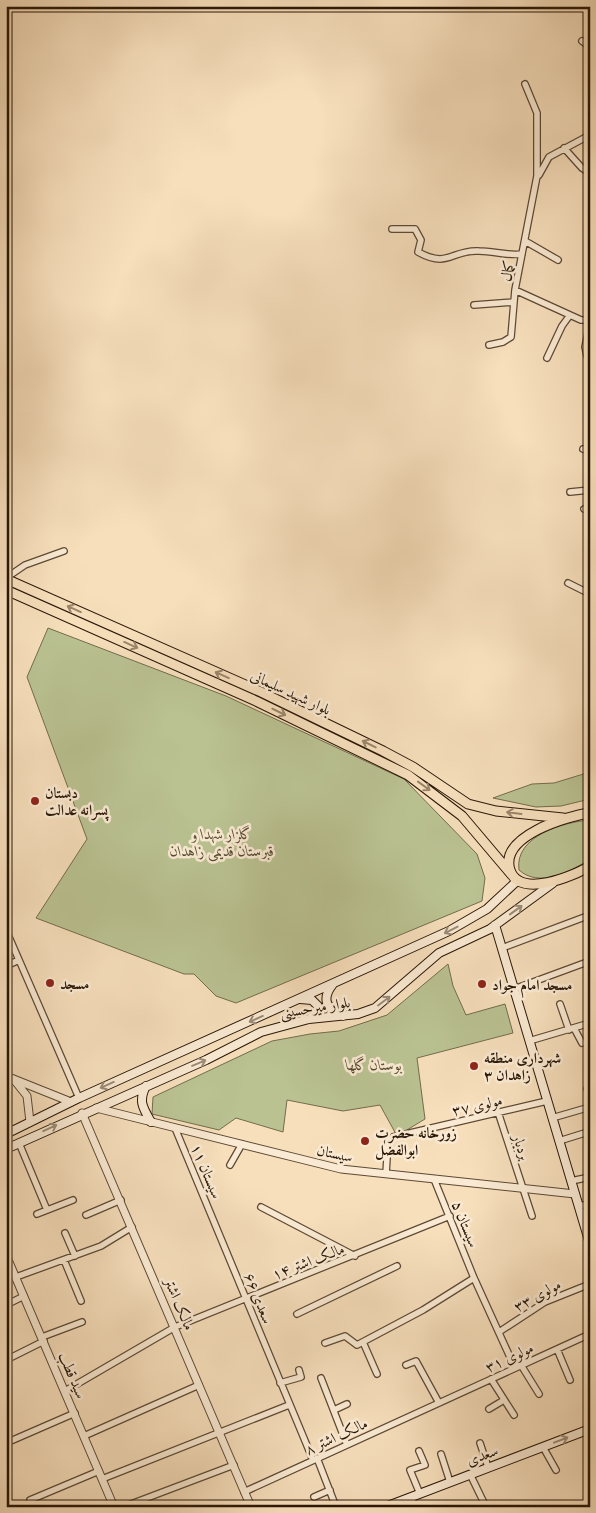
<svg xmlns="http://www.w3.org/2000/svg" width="596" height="1513" font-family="'Gentium Book Plus',Amiri,serif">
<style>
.green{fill:#bac292;stroke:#726c4c}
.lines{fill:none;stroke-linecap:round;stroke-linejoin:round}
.minor-casing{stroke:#5c4934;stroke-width:8}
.tertiary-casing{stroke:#5c4934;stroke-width:9}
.secondary-casing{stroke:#291707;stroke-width:10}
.primary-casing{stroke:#291707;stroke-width:11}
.minor{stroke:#faead3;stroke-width:5.5}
.tertiary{stroke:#faead3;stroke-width:7}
.secondary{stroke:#faead3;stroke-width:8}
.primary{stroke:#f7dfbc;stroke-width:9}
.oneway{stroke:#9a856b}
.oneway2{stroke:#9c8b77}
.poi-dot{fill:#8f2418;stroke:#faead3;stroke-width:2}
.labels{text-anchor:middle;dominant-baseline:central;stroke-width:5;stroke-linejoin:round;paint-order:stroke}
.street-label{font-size:15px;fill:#291707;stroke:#faead3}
.poi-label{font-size:15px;font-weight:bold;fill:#291707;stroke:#faead3;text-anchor:start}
.park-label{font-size:15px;font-style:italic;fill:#544a31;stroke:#faead3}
</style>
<rect width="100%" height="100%" fill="#f7dfbc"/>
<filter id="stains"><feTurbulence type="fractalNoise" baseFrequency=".004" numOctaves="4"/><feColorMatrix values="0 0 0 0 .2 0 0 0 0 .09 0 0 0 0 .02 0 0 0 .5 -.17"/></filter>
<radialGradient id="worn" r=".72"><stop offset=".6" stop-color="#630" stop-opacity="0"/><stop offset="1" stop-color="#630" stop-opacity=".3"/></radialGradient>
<!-- green -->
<path class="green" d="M48,628L226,696L404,779L477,854L485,878L482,901L236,1003L216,996L194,974H184L36,918L87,839L27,677Z
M590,772V799L561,806L536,807L493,798L532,784L554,783Z
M590,820L589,860C569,872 539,888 519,870C514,836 564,822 590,820Z
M448,964L453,986L466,1015L505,1004L513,1033L417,1058L425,1119L397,1136L380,1105L343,1111L287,1100L283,1132L236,1118L219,1130L152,1114L153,1097L272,1041L310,1034L339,1031L387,1015Z"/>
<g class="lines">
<defs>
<path id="minor" d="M582,41L590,47
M525,84L537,113V176L515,290L581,320H590
M564,148L582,168L590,173
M539,175L549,157L588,136L590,138
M392,229H415L421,240L418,252C449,269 452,249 479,251C494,251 507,256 522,254
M525,241L558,260
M474,305L514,302
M489,345L503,342L511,337L515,290
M587,356L585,347L590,323
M547,358L562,326L570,315
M583,449L590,451
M570,492L590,490
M584,509L590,507
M6,578L25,565L64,551
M568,583L590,594
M6,930L79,1098
M502,948L590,915
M6,966L19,960
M514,989L590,961
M560,1004L569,1030
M574,1028L582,1043
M529,1041L590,1023
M587,1089L590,1096
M498,1112L532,1216
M552,1118L590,1107
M175,1128L313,1460
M559,1141L588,1132
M19,1143L47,1210
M230,1165L242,1144
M386,1174L388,1141L393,1137L547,1101
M434,1179L474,1278L515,1368
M571,1181L590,1177
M578,1206L590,1204
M261,1207L355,1256
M37,1214L73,1200
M86,1215L121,1200
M65,1233L75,1256
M64,1260L81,1301
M16,1277L101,1246L132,1227
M6,1305L24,1296
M297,1314L397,1266
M499,1332L545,1302L590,1284
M42,1337L82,1322
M363,1342L377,1374
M325,1343L345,1336L357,1345L423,1310L474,1278
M557,1349L570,1380
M12,1357L44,1341
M406,1365L416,1361L439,1403
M521,1365L539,1394
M321,1378L347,1445
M491,1379L514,1415
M280,1383L301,1377L299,1370
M65,1391L175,1327L450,1216
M489,1409L504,1400
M334,1410L347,1404
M84,1436L199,1385
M6,1443L75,1413
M480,1443L488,1467
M543,1447L556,1470
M419,1451L425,1465L410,1470L420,1494
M441,1454L450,1482
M317,1458L336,1507
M470,1474L486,1507
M102,1479L289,1405
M244,1492L590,1334
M314,1497L330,1490
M411,1497L415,1507
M30,1500L99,1471
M123,1507L234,1465"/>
<path id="tertiary" d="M6,1076L71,1102
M15,1081L27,1096L30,1122
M96,1108L341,1169L575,1194
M82,1113L251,1507
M6,1255L114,1507"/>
<path id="secondary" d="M495,925L590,1244
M333,984C321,999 326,1009 343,1016
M300,999L312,1000L318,1006L317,1013L309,1019
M146,1086C138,1101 143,1108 151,1122
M6,1134L79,1098L449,931L487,909L518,880
M6,1149L206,1060L261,1032L309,1019L358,1014L375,1008L439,953L490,929L553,883
M385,1507L590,1429"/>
<path id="primary" d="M6,579L261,692L383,751L413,767L468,804L496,811L563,818
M6,590L256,701L408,775L462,816L512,875
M590,813C567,816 499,836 510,870C519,899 574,876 590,866"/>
</defs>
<!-- minor casing -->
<use href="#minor" class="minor-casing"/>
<!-- tertiary casing -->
<use href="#tertiary" class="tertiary-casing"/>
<!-- secondary casing -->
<use href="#secondary" class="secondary-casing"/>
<!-- primary casing -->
<use href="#primary" class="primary-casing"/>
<!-- minor -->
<use href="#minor" class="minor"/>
<!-- tertiary -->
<use href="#tertiary" class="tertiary"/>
<!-- secondary -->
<use href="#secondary" class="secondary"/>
<!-- primary -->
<use href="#primary" class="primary"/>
</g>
<!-- one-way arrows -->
<defs><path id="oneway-shaft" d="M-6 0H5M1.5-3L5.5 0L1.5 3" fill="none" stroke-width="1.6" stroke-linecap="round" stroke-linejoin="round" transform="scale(1.25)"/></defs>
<g class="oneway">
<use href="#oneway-shaft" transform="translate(74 609) rotate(-156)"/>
<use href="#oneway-shaft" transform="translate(131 645) rotate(24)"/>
<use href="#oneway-shaft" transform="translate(222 675) rotate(-156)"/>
<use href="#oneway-shaft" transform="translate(279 712) rotate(26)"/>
<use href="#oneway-shaft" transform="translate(369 744) rotate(-154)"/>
<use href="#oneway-shaft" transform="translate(424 786) rotate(36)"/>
<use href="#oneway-shaft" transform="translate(514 813) rotate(-173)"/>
</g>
<g class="oneway2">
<use href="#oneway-shaft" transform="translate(516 910) rotate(-36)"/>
<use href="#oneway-shaft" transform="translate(451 930) rotate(153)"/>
<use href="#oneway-shaft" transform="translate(384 1001) rotate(-37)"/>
<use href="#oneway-shaft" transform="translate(256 1019) rotate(156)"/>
<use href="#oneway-shaft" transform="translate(199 1063) rotate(-23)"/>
<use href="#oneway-shaft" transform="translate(107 1085) rotate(156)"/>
<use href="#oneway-shaft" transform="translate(50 1128) rotate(-25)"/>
<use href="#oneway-shaft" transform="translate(561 1440) rotate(-21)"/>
</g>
<!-- markers -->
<g class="poi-dot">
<circle cx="35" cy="801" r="5"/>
<circle cx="50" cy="983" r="5"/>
<circle cx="482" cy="984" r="5"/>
<circle cx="474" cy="1066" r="5"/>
<circle cx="365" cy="1141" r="5"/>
</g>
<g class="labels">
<!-- street labels -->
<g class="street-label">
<text transform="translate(507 271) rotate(-80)">کمال</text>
<text transform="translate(291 692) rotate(25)">بلوار شهید سلیمانی</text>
<text transform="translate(315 1007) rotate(-9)">بلوار میرحسینی</text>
<text transform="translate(477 1105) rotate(-13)">مولوی ۳۷</text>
<text transform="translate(522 1147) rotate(72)">بردبار</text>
<text transform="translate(335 1153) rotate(12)">سیستان</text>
<text transform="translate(207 1171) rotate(67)">سیستان ۱۱</text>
<text transform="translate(466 1224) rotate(68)">سیستان ۵</text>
<text transform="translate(308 1261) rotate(-21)">مالک اشتر ۱۴</text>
<text transform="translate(537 1295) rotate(-29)">مولوی ۳۳</text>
<text transform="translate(259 1298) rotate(68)">سعدی ۶۶</text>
<text transform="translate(180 1304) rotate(67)">مالک اشتر</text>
<text transform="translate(509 1357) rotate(-25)">مولوی ۳۱</text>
<text transform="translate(73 1375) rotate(67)">سید قطب</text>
<text transform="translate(336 1436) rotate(-25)">مالک اشتر ۸</text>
<text transform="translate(482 1455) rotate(-21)">سعدی</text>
</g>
<!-- poi labels -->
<g class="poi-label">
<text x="45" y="792">دبستان<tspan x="45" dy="17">پسرانه عدالت</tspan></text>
<text x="60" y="983">مسجد</text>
<text x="492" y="984">مسجد امام جواد</text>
<text x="484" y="1057">شهرداری منطقه<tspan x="484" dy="17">۳ زاهدان</tspan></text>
<text x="375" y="1132">زورخانه حضرت<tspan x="375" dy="17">ابوالفضل</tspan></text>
</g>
<!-- park labels -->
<g class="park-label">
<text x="222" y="833">گلزار شهدا و<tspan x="222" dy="17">قبرستان قدیمی زاهدان</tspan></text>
<text x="374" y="1064">بوستان گلها</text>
</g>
</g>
<!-- margin -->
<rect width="596" height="1513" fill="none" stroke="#f7dfbc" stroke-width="25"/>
<rect x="8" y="8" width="581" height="1498" fill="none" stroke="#291707" stroke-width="2.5"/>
<rect x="12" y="12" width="571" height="1488" fill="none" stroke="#291707"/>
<rect width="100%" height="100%" filter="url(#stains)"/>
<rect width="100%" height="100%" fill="url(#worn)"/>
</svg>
